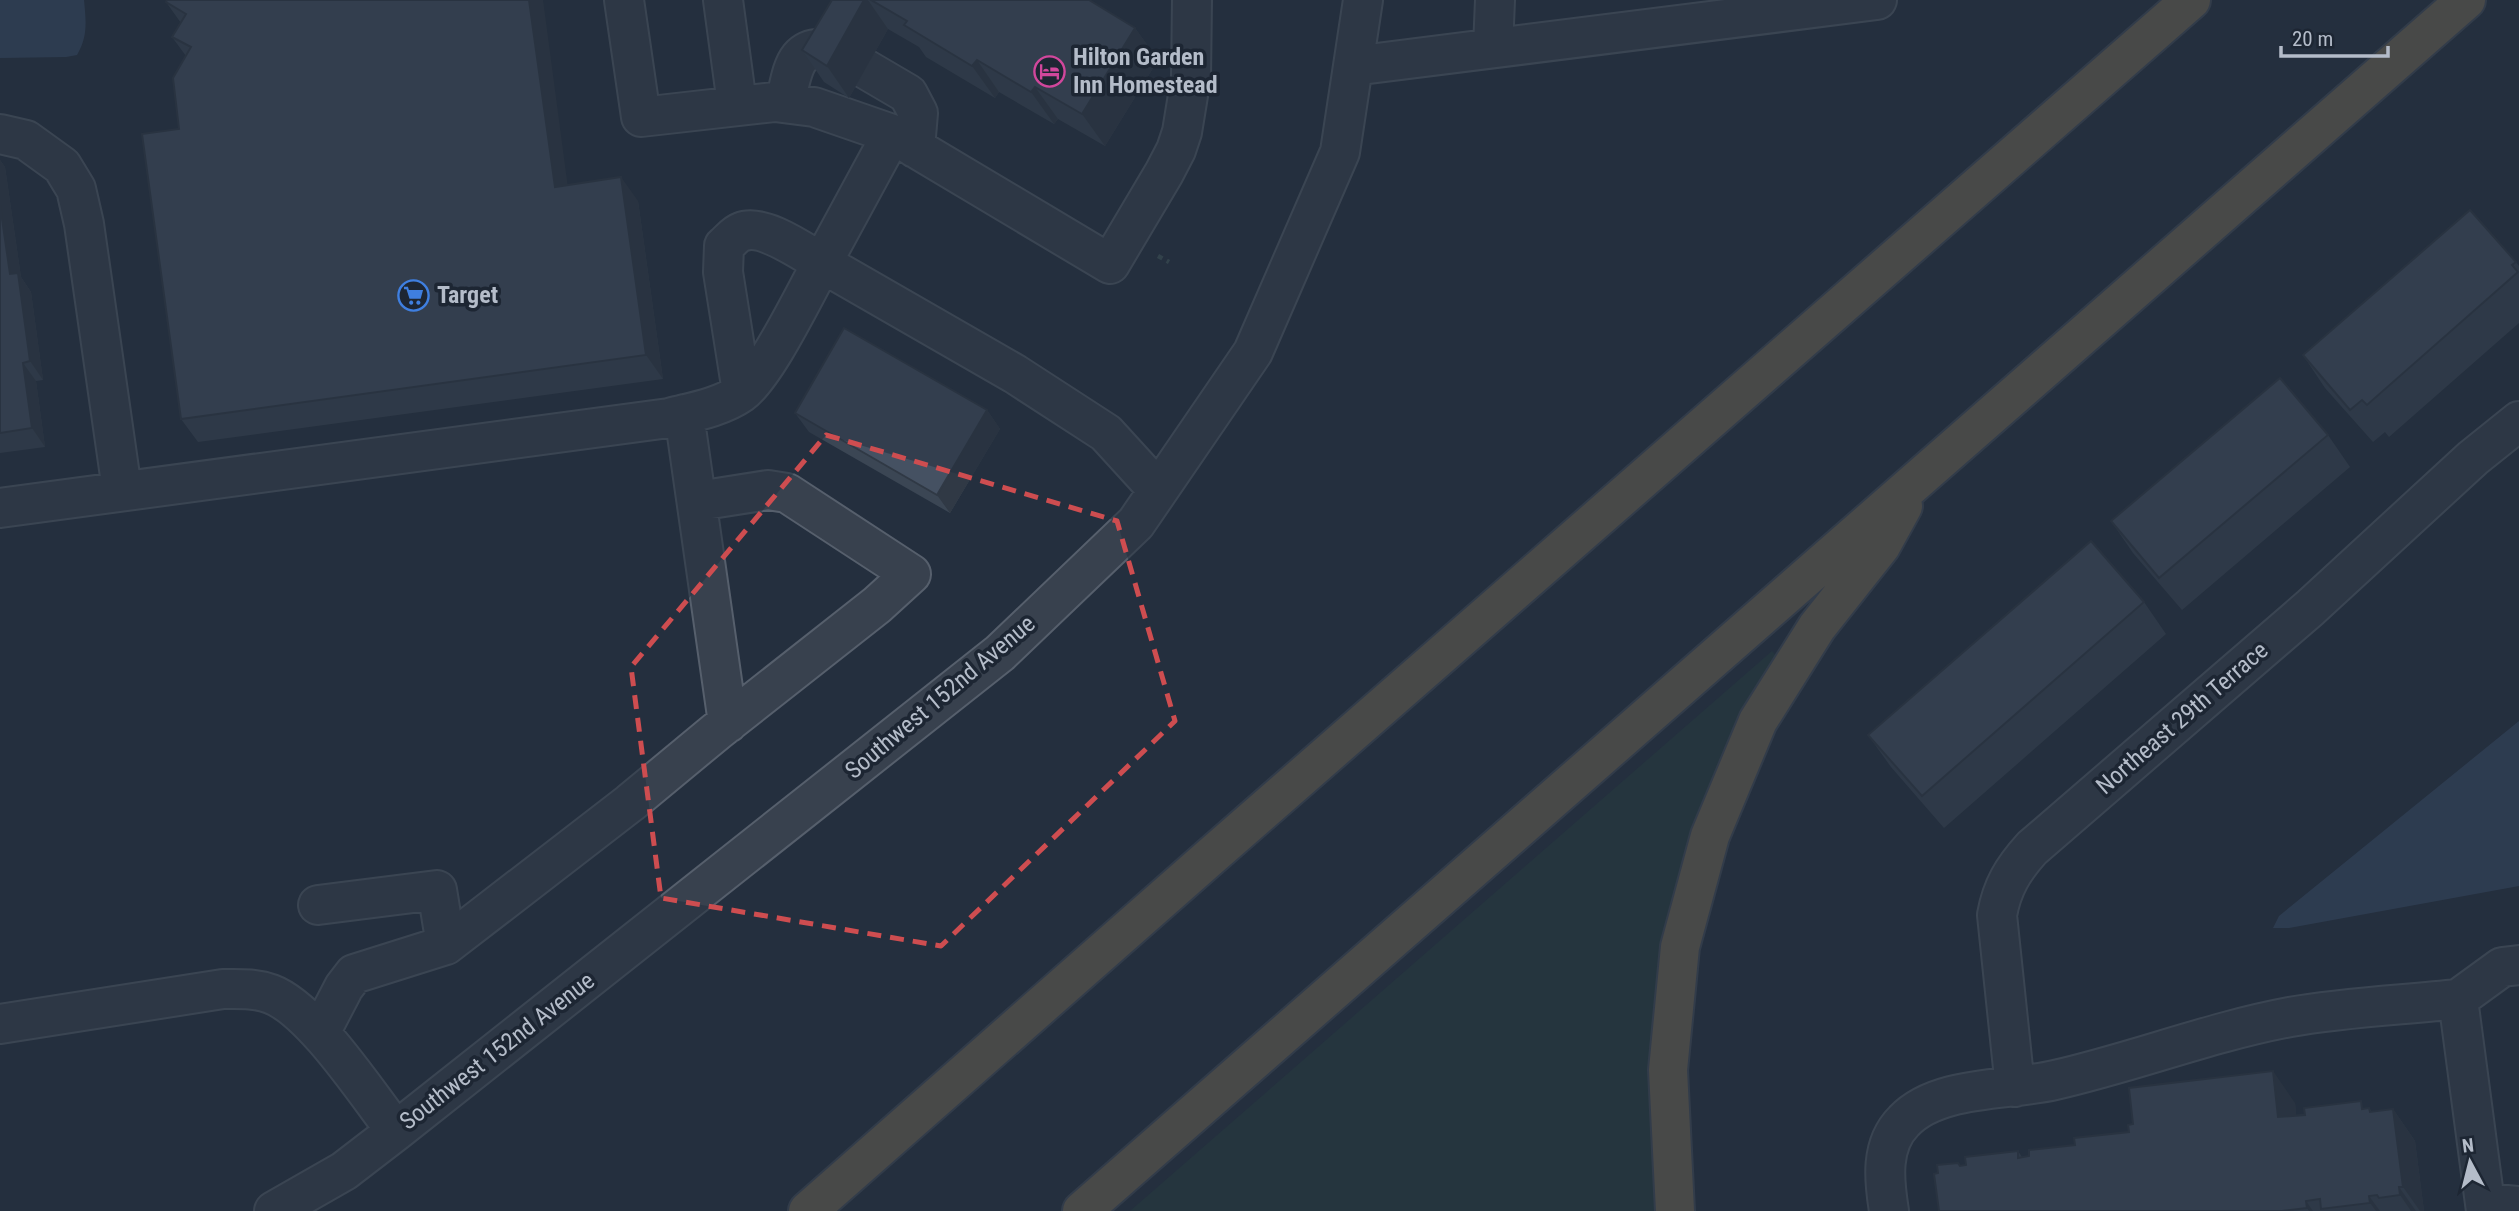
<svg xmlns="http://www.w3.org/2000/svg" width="2519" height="1211" font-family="'Roboto Condensed',sans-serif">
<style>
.green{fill:#263c3f}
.water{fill:#394c67}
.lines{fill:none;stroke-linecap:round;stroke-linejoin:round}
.minor-casing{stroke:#565f6c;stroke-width:42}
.highway-casing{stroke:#434c59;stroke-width:42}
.path{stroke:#44595c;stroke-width:4.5;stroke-dasharray:5 5;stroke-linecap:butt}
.minor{stroke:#38414e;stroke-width:38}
.highway{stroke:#746855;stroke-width:38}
.wall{fill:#3b4654}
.shaded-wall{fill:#303945}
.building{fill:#455162;stroke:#303945;stroke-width:2}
.marked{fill:none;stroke:#ce4d50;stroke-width:5;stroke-dasharray:14 9;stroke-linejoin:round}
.labels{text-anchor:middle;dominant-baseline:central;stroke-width:7;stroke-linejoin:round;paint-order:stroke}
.poi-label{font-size:24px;font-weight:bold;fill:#b4bcc9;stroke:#1d2633;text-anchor:start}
.street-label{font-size:24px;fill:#b4bcc9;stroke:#1d2633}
</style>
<rect width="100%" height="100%" fill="#242f3e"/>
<!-- green -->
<path class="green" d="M1772,651L1780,660L1717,773L1660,1211H1130Z"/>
<!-- water -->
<path class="water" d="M0,0H84C86,21 88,37 77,55L66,57L0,58Z
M2519,721V886L2289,928H2273L2279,916Z"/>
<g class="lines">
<defs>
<path id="minor" d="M624,0L641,117L775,102L814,107L892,134L822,263L1015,374L1106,433L1158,490
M723,0L737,104
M1493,48L1495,0
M1353,66L1877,0
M785,103C793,71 793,42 833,50L908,94L918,113L915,148
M0,134L26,140L62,166L76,189L84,224L122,490
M892,134L1110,264L1164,173L1176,150L1182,132L1191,77L1192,0
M684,414L728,723
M0,508L669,418C693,412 721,407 741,393C766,375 805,293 822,263C803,252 763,223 741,232C735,234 729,242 724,246L723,272L742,392
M318,905L437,890L446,945
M2458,999L2502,967L2519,965
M0,1024L223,989C239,989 255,988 271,994C313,1010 367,1094 396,1131
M320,1033L344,987L354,974L446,945L630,803L717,731L877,605L911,574L787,493L768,490L698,501
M2015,1087L1997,915C2002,887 2013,869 2032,848L2310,608L2473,458L2519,421
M2485,1203L2519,1206
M274,1211L344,1171L396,1131L1000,653L1136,523L1253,352L1340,152L1363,0
M1889,1211C1884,1180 1880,1145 1904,1121C1938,1085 2009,1091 2055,1080C2134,1062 2210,1032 2290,1017C2345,1007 2403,1005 2458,999L2486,1211"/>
<path id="highway" d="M808,1211L1209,858L2191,0
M1082,1211L2466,0
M1675,1211L1668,1070L1680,947L1710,836L1758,721L1817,627L1881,546L1903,506"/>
</defs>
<!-- minor casing -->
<use href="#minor" class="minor-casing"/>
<!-- highway casing -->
<use href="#highway" class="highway-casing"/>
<!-- path -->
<path class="path" d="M1158,256L1169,262"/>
<!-- minor -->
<use href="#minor" class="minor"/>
<!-- highway -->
<use href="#highway" class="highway"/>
</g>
<!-- wall -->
<path class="wall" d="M832,0H1089L1135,28L1158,60L1105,146L1058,119L1054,124L999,92L995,98L926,57L919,47L888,29L849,98L824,82L802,50Z
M166,2L568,185L638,201L663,379L198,442L181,419L179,129L186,56L172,37L181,23Z
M0,160L5,167L21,277L31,292L43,380L36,381L45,447L0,453Z
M2516,262L2519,266V323L2389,437L2385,432L2373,442L2325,388L2303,355Z
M987,410L1000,429L950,513L809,432L795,413Z
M2328,435L2350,467L2182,610L2133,553L2111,521Z
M2144,602L2166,634L1944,828L1891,767L1868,735Z
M2295,1103L2296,1115L2369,1108L2372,1112L2393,1109L2415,1141L2424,1211H1939L1938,1173L1961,1166L2018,1151L2022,1157L2029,1156L2129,1132Z"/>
<!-- shaded-wall -->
<path class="shaded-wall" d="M529,0H543L571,211L555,187Z
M864,0H868L888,29L849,98L827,66Z
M1135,28L1158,60L1105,146L1082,114Z
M977,60L999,92L995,98L972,66Z
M1035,87L1058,119L1054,124L1031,92Z
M0,160L5,167L21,277L31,292L43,380L30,361L10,274L0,205Z
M621,177L638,201L663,379L646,355Z
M23,363L36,381L45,447L32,428Z
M987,410L1000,429L950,513L937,495Z
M2273,1071L2295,1103L2300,1149L2278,1117Z
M2393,1109L2415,1141L2424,1211H2420L2403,1187Z
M2399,1187L2416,1211H2411L2400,1195Z
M2369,1196L2380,1211H2376L2370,1203Z
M2306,1201L2313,1211H2309L2307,1208Z"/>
<!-- building -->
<path class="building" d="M167,0H529L555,187L621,177L646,355L181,419L142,134L179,129L173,78L191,47L172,37L186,14L166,2Z
M832,0H864L827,66L802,50Z
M871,0H1089L1135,28L1082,114L1035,87L1031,92L977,60L972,66L904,25L907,21Z
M0,205L10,274L18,273L30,361L23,363L32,428L0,433Z
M2470,210L2516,262L2512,265L2518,272L2367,405L2362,400L2350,410L2303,355Z
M844,328L987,410L937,495L795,413Z
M2280,378L2328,435L2159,578L2111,521Z
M2091,541L2144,602L1922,796L1868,735Z
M2273,1071L2278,1117L2305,1115L2304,1108L2361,1101L2362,1109L2369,1108L2370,1112L2393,1109L2403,1187H2399L2400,1195L2379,1198L2377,1195L2369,1196L2370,1203L2321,1209L2320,1199L2306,1201L2307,1208L2282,1211H1939L1934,1174L1938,1173L1937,1165L1958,1163L1960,1166L1966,1165L1965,1157L2018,1151V1158L2029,1156V1150L2075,1145L2074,1138L2129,1132L2128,1125L2133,1124L2129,1088Z"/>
<!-- marked area -->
<path d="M0 0H2519V1211H0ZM826,435L1117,521L1175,721L941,946L661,898L631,667Z" fill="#242f3e" fill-opacity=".55" fill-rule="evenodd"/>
<path class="marked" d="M826,435L1117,521L1175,721L941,946L661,898L631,667Z"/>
<!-- icons -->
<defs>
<symbol id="hotel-ring" viewBox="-11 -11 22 22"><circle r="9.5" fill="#1d2633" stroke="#d1479c" stroke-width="1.5"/><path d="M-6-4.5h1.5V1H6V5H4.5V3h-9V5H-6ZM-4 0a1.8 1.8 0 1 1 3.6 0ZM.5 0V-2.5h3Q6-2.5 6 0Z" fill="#d1479c"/></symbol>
<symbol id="supermarket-ring" viewBox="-11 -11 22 22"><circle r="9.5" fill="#1d2633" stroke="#3f7fe0" stroke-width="1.5"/><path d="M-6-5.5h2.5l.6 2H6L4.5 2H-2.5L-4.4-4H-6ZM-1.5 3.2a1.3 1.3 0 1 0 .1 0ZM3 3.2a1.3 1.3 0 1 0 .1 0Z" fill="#3f7fe0"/></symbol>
</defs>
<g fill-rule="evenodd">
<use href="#hotel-ring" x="1032" y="54" width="35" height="35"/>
<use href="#supermarket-ring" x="396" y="278" width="35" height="35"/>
</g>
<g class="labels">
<!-- poi labels -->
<g class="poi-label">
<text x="1073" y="57">Hilton Garden<tspan x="1073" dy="28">Inn Homestead</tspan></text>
<text x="437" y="295">Target</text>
</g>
<!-- street labels -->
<g class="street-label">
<text transform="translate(940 697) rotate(-40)">Southwest 152nd Avenue</text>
<text transform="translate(2182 718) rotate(-41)">Northeast 29th Terrace</text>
<text transform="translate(497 1051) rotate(-38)">Southwest 152nd Avenue</text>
</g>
</g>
<!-- north arrow -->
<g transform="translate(2470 1162) rotate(353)" stroke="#1d2633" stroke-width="5" paint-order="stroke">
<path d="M0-5L12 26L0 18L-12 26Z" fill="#b4bcc9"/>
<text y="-10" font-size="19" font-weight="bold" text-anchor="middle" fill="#b4bcc9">N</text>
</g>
<!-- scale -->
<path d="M2281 46v10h107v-10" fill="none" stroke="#b4bcc9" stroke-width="3.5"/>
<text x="2292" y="46" font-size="21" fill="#b4bcc9" stroke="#1d2633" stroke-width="5" paint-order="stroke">20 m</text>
</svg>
